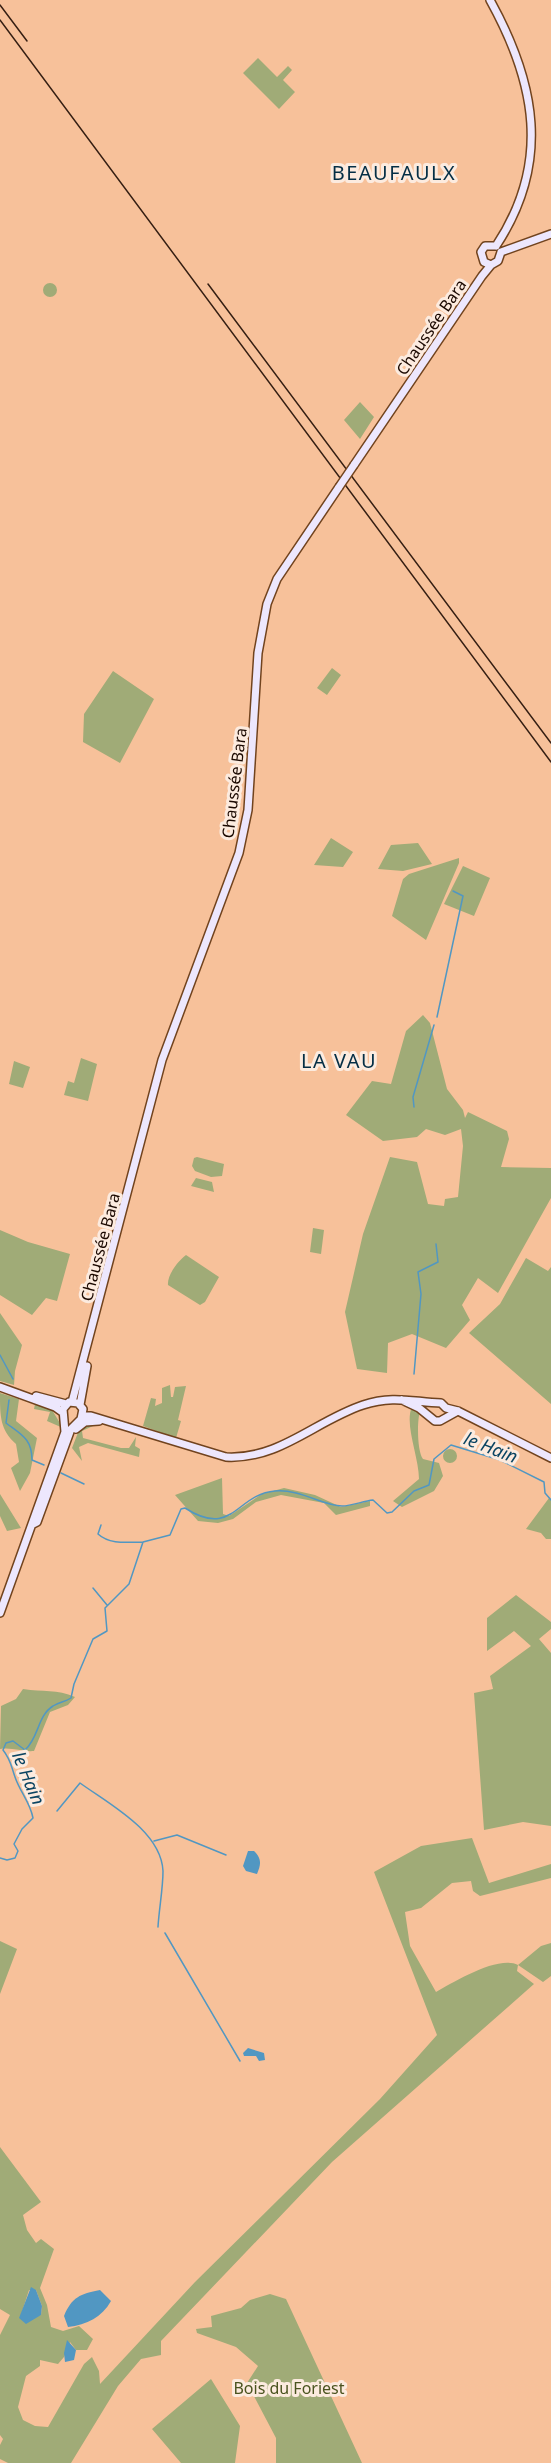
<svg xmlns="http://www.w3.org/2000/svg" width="551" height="2463" font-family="'Noto Sans',sans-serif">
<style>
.green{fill:#a0ab77;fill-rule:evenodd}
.water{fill:#5197c2}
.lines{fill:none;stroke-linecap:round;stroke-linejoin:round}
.stream{stroke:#5197c2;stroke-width:1.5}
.secondary-casing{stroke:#71431e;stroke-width:10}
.secondary{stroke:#ede7fd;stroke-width:7}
.rail{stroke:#351f13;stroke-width:1.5}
.secondary-bridge-casing{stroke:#71431e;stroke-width:10;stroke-linecap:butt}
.secondary-bridge{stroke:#ede7fd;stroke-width:7}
.labels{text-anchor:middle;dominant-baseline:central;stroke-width:6;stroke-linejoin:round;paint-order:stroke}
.street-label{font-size:16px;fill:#1a0800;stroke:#fcebdf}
.park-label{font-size:16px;fill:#4a531f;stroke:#fcebdf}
.water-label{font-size:18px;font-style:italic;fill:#0a4462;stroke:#fcebdf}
.quarter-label{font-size:20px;letter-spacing:1.5px;fill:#042e45;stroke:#fcebdf}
</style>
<rect width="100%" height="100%" fill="#f7c19a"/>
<!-- green -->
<path class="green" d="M258,58L277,77L288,66L292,70L283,80L295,92L279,109L243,73Z
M43 290a7 7 0 1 1 14 0a7 7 0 1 1-14 0Z
M360,402L374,417L360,439L344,420Z
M332,668L341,675L327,695L317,688Z
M113,671L154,699L120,763L83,742L84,714Z
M331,838L353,852L343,867L314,865Z
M418,843L432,864L403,871L378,869L391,845Z
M459,858V863L426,940L392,916L403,879L409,874Z
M463,866L490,878L474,916L444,904Z
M423,1015L430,1023L447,1089L463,1110L465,1118L468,1112L507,1131L509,1139L501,1167L551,1168V1198L498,1293L478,1278L462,1305L470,1320L446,1348L412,1334L388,1343L387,1373L357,1369L345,1312L363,1234L390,1157L417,1162L428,1204L444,1206L445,1199L458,1197L463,1146L461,1129L445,1135L426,1129L417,1137L383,1141L346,1115L372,1081L391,1084L406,1031Z
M81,1058L97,1064L88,1101L64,1095L68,1081L74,1083Z
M14,1061L30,1067L23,1088L9,1084Z
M197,1157L224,1164L222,1176L211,1177L195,1171L192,1166L194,1158Z
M196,1178L212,1182L214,1192L191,1186Z
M313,1228L324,1230L321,1254L310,1252Z
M0,1230L28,1242L70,1254L57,1301L46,1298L32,1315L0,1295Z
M186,1255L219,1277L205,1302L200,1305L168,1285C167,1275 178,1261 186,1255Z
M526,1258L548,1271L551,1267V1404L469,1333L500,1304Z
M0,1313L22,1345L15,1371L14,1385L0,1381Z
M170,1385L171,1397H173L175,1387L186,1386L178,1420L181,1421L176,1438L143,1426L151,1398L156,1399L155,1406L162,1403V1388Z
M0,1393L19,1399L16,1421L37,1438L30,1473L20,1491L11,1468L19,1462L16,1444C0,1430 0,1416 0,1393Z
M35,1404L52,1410L63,1428L47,1421L50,1412L34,1409Z
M412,1407L420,1411C417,1421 417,1451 423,1459L439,1463L443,1476L434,1491L402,1507L393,1501L419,1479C419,1457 404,1424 412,1407Z
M88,1424L93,1426L82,1431L83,1438L121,1448H129L136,1437L135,1446L140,1449L139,1457L88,1443L79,1447L82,1461L72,1448L79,1430Z
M443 1456a7 7 0 1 1 14 0a7 7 0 1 1-14 0Z
M222,1478L223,1514L229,1516L262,1494L284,1488L315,1495L341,1507L370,1501V1506L336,1515L324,1503L281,1495L256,1502L233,1519L218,1523L198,1521L175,1495Z
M0,1494L21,1528L7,1531L0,1516Z
M549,1498L551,1499V1539H546L541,1533L526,1529Z
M516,1595L551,1622V1629L539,1639L551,1653V1826L523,1822L484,1830L474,1693L493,1689L490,1676L531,1646L514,1631L487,1651V1618Z
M23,1689C43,1692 57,1689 75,1697L68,1705L50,1712L34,1751C22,1752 12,1747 0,1749L1,1706L16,1699Z
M472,1838L489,1883L551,1864V1878L480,1896L473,1891L471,1881L452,1883L421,1908L405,1912L410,1946L436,1992C454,1982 498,1955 518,1965L517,1971L534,1984L332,2162L161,2341V2355L141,2359L118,2386L71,2463H8L0,2459V2445L3,2439L0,2435V2335L10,2315L0,2309V2147L41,2202L23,2215L27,2230L36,2243L41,2239L54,2249L40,2288L47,2305L51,2327L63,2331L79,2326L93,2339L87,2350H76L70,2342L64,2357L58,2364L40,2360V2366L26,2376L18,2407L23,2420L35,2426L48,2427L84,2364L92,2357L99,2371L100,2384L195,2282L380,2099L437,2035L374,1872L421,1846ZM29,2290H36L42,2306L41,2315L20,2318Z
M0,1941L17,1949L0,1994Z
M551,1943V1976L543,1982L518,1965L541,1946Z
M270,2294L286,2299L362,2463H276V2438L247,2383L258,2366L236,2347L197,2333L196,2329L212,2327L211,2316L241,2308L250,2300Z
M211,2379L240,2426L235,2463H181L152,2429Z"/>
<!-- water -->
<path class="water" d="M248,1851H254C262,1859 261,1864 257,1874L246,1871L243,1866Z
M248,2048L264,2053L265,2060L259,2061L256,2056H244L243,2053Z
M31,2287L36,2290L42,2306L41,2315L26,2324L19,2318Z
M100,2290L111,2301C102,2317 87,2325 68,2327L64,2316C72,2297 80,2294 100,2290Z
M67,2340L76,2350L74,2360L65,2362L64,2353Z"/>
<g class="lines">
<!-- stream -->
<path class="stream" d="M437,1017L463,896L453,891
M414,1107L413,1097L434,1025
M0,1355L13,1379
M414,1374L421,1294L418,1272L438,1262L436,1244
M9,1400L6,1423C22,1435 32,1439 32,1460L44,1465
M61,1473L84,1484
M101,1525L98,1534C110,1545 128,1542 143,1542
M93,1588L107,1605
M57,1811L80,1783C109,1804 161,1831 163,1871C163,1889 159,1909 158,1927
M154,1841L177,1835L226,1855
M0,1858L7,1860L15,1858L18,1851L14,1844L22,1829L33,1818C30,1802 20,1792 15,1777C11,1766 11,1760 3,1750L6,1743L13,1741L25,1750C39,1738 37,1716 53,1706C59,1702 65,1702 71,1698L74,1684L93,1639L107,1631L105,1608L129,1584L143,1542L170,1535L181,1509L185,1508C233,1539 236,1494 275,1491C301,1489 323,1506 342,1506C352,1506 363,1501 373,1500L387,1513L392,1512L414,1491L429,1485L434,1459L451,1445L500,1460L544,1482L545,1493L551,1500
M165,1933L240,2061"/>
<defs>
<path id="secondary" d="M490,0C536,83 551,163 496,246
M501,252L551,234
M491,265L484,262L481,252L485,246H496
M354,465L482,276L491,265L498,261L501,252
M0,1387L55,1407L62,1412
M36,1396L66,1404
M402,1400L419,1408L435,1421H440L458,1411
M72,1402L162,1060L239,853L248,810L258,653L267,604L277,579L339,487
M80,1405L87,1366
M83,1416H91L226,1457C279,1460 315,1421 363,1405C393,1395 413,1402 441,1403L446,1408L458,1411L551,1458
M76,1429L85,1422L99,1421
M0,1613L65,1432L63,1409L69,1402L78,1403L83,1409L81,1419L71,1429L37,1522L33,1524"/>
</defs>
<!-- secondary casing -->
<use href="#secondary" class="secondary-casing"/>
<!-- secondary -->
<use href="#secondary" class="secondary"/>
<!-- rail -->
<path class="rail" d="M0,5L27,41
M0,20L551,762
M208,284L551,743"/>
<defs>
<path id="secondary-bridge" d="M339,487L354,465"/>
</defs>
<!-- secondary-bridge casing -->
<use href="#secondary-bridge" class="secondary-bridge-casing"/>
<!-- secondary-bridge -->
<use href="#secondary-bridge" class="secondary-bridge"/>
</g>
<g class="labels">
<!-- street labels -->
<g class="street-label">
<text transform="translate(431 327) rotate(-56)">Chaussée Bara</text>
<text transform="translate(234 783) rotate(-83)">Chaussée Bara</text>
<text transform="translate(100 1247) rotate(-75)">Chaussée Bara</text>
</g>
<!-- park labels -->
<g class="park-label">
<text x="289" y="2388">Bois du Foriest</text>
</g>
<!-- water labels -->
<g class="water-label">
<text transform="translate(491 1447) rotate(21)">le Hain</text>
<text transform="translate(29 1778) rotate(67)">le Hain</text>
</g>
<!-- quarter labels -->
<g class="quarter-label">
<text x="394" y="172">BEAUFAULX</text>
<text x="339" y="1060">LA VAU</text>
</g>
</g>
</svg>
